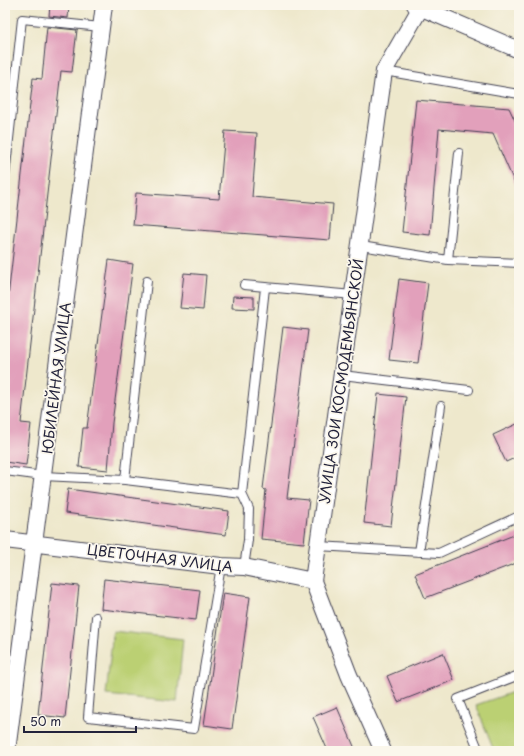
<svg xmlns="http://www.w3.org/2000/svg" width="524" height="756" font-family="'Playpen Sans',sans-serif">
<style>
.green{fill:#bbd073;stroke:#6e7957}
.building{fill:#e2a0bb}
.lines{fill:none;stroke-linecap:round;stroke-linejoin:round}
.service-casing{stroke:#414051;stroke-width:10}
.minor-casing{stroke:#414051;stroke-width:18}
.service{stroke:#fff;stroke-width:8}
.minor{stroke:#fff;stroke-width:16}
.labels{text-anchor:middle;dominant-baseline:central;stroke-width:3.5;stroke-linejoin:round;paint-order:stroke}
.street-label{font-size:14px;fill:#22223b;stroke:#fbf7ec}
</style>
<rect width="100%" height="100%" fill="#fbf7ec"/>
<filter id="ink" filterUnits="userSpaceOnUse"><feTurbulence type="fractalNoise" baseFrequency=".025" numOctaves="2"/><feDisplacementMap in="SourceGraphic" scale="8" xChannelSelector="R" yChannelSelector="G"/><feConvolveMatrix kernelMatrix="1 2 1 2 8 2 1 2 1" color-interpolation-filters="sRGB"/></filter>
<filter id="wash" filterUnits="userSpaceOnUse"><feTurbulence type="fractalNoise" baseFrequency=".012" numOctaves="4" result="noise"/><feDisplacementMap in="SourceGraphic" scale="16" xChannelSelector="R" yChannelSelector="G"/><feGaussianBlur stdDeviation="0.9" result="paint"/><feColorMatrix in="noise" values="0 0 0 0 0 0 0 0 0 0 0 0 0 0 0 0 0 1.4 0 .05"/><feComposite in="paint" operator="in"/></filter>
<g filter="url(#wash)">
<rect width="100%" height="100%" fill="#eee8cc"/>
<!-- green -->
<path class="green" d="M113,631L183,639L177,702L106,695Z
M519,690V751H494L476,705Z"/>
<g id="blocks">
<!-- building -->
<path class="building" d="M50,5H69L68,18L49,16Z
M47,27L77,30L72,72L61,71L21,423L31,424L26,465L5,462V324L33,78L42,79Z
M416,100L509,108L519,129V193L493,134L439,129L430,235L402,232Z
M225,131L257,133L252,197L333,204L330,240L133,225L136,193L219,199Z
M109,260L133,264L112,423L108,470L79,467L83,428H87Z
M184,273L206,275L203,310L180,308Z
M399,279L428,283L418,363L389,360Z
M233,296L254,297V309L232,308Z
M283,327L308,330L287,498L309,500L304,543L261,539L266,490L263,489Z
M378,394L406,397L391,526L364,523Z
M519,423V456L506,462L493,435Z
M68,489L229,511L226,535L65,513Z
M519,533V562L425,598L415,574Z
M104,579L200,590L196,620L101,609Z
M52,583L79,586L65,718L38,715Z
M223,593L250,597L232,729L204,725Z
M443,653L454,680L398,702L387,676Z
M337,707L356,751H328L313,717Z"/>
</g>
</g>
<g filter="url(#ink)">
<use href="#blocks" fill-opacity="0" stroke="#414051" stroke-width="1"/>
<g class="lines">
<defs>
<path id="service" d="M384,71L519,94
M5,176L22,19L101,27
M361,246L448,260L519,263
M448,260L459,153
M244,285L353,295
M342,375L469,390
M5,471L43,476L125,480L242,494L265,288
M125,480L147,281
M242,494L249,509L248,540L244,567
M318,546L439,553L519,516
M419,552L441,406
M96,617L88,717L194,729L221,566
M479,751L458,699L519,675"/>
<path id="minor" d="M415,5L519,50
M5,540L221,566L244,567L313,581
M7,751L104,5
M383,751L349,675L313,581L384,71L421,7"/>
</defs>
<!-- service casing -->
<use href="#service" class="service-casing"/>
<!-- minor casing -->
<use href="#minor" class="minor-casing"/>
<!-- service -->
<use href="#service" class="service"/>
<!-- minor -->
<use href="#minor" class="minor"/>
</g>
</g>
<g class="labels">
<!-- street labels -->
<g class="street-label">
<text transform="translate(56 378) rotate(-83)">ЮБИЛЕЙНАЯ УЛИЦА</text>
<text transform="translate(341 381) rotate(-82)">УЛИЦА ЗОИ КОСМОДЕМЬЯНСКОЙ</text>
<text transform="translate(160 558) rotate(7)">ЦВЕТОЧНАЯ УЛИЦА</text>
</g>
</g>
<!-- margin -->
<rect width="524" height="756" fill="none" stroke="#fbf7ec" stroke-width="20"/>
<!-- scale -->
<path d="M24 726v6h112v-6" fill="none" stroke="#22223b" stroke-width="2"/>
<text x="30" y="726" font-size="12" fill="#22223b" stroke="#fbf7ec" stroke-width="3" paint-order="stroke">50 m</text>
</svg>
